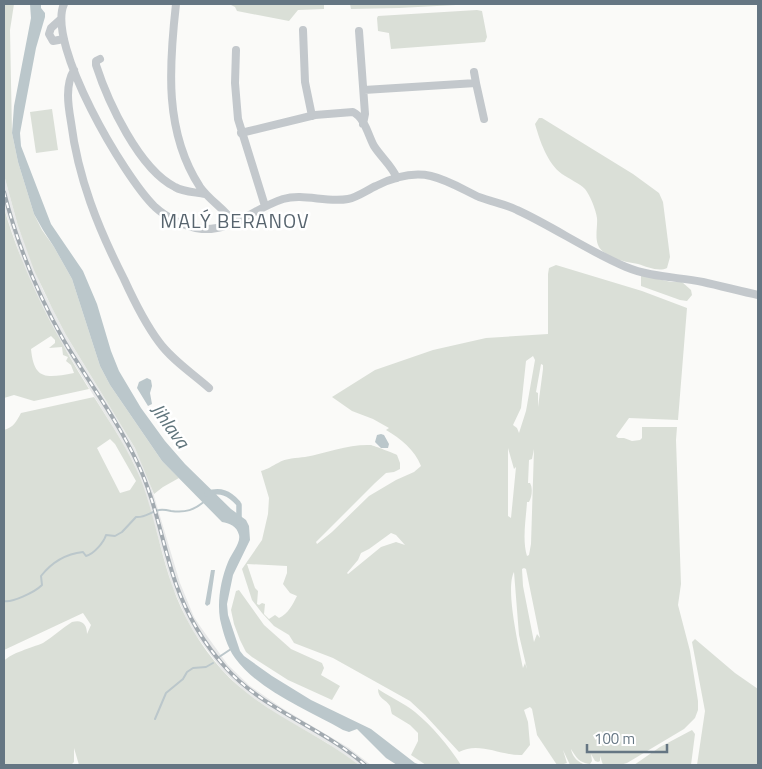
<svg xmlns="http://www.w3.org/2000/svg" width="762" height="769" font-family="'Titillium Web',sans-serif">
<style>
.built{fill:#e8e9e9}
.green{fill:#dadfd7;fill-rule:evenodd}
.water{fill:#bbc7cb}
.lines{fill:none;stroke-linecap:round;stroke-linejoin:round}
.stream{stroke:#bbc7cb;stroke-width:2}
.canal{stroke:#bbc7cb;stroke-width:5.5}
.minor{stroke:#c3c8cc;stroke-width:8}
.rail-casing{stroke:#a2aab0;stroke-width:4}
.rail{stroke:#fff;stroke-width:2;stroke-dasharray:5.5;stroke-linecap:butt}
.labels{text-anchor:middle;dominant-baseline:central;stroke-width:5;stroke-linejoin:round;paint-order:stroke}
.water-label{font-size:19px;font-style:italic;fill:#60757c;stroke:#fff}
.quarter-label{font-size:20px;letter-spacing:1px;fill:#57646e;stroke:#fff}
</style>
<rect width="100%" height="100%" fill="#fafaf8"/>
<!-- built -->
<path class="built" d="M4,175L18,226L43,290L66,335L135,448L148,476L180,583L194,617L202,629L228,665L250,686L282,708L349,748L371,765H359L327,743L278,715L245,692L222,670L195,634L187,620L172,586L146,496L134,464L119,437L59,339L26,273L4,208Z"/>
<!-- green -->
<path class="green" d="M4,4H14L10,30L12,133L18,162L34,214L42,230L54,247L72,279L100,366L110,385L162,461L179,478L163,487L154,494L135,448L66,335L52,308L34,270L18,226L4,175Z
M229,4H324V9L298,10L289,21L237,11L235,7Z
M350,4H475L399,8L351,9Z
M477,10L482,11L487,37L485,42L391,49L389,33L378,31L377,18L378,16Z
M52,109L58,150L36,153L30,112Z
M539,118H542L633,174L659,193L663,202L670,257L667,268C659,272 647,267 638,264C627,262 614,260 605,253C592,245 598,230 597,218C596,210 590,195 585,189C579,183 569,179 562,174C547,163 540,141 535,124Z
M4,208C23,273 53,331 89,389L34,401L14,395L4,398ZM51,336L55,340V343L49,348L62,347L63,355L68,357L66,361L71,365L74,373C47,378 34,381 31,349Z
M556,265L642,291L687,308L678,420L629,418L616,436L618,438H624L632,441L640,440L642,438V427H677L676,440L681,584L678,605L690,651L698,701V710L695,718L684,729L627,763L620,765H603L600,756V761L598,762L595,761L591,754L592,761L590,764C579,763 576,757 571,749C572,756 578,763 586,765H570L563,750L567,763L564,764L566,765H557L537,735L532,709L530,707L524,710L528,722L530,745L522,755C501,756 479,741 459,752L425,715L410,701L333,658L294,643L289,635L274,626L262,613L252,600L242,569L262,540L268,514L269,498L261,471C268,469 272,466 278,463C286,458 297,458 305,457C327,453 349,444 371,445C374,446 394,453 397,455L400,463V469L394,472L386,473L375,483L316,542L317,544L332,532L369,496L396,480L414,472L421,466C415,450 400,438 386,430L389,428L373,419L352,411L332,397L375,370L433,350L486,338L548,334V274L549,268ZM533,356L535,360L526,411L519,433L517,428L513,425L521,408L526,361ZM541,364L543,365V369L538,407V393L536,392ZM508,448L514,469L516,467L511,518L508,516ZM534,449L531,544L529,555L527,556C522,540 526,519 527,502H529C532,497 533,488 530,483H528L529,460L532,459ZM391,533L396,535L405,545L396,542L381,547L348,574L347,573L358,560L361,553L369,549ZM247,564L287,566V573L283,584L290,593L297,596C293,604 288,614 279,618L275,615L269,619L264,614L265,604L262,603L259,605L257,604L258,591L255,588ZM524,568L526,569L540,638L537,634L534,642L523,586L522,569ZM514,572L519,635L527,669L525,663L523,668C519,648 505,589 514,572Z
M641,275L671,282H682L691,290L692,295L687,301L680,300L641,286Z
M94,397C111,424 129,450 141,480C154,514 160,551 172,585C183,617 200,645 222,670C260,712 315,731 359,765H79L74,748V762L71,765H4V661C11,653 31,648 43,643C53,637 62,628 72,622C82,619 87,624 87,634L91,625L83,613L4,650V430C14,427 16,422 21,413ZM110,439L115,444L136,481L130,490L120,493L97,448Z
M239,590L264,625L291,649L322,663L324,668L321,675L340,686L332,700L288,680L252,657L246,652L240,640L234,624L231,610L236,591Z
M695,639L735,673L758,689V765H697L705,711L692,642Z
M378,689C390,697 404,703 415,712C432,726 449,746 461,765H426L411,755L418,741V733L410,725L392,714C391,712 391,709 390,706C386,699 378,699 378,689Z
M692,730L695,734L691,765H634L660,747Z"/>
<!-- water -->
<path class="water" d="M30,4H41V8L45,13V17L36,48L20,133L21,146L51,224L83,271L97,304L111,351L119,371L141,408L165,441L185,464L231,509L246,520L249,526L250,540L233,575L227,604L228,615L240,651L244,656L272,676L311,700L371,729L415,763L421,765H397L386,758L357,729L349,732L343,730C308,710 259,691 235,658C227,647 223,632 220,619C217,601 221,579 228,562C231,554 241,543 239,535C237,526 229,523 222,522L162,461L110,385L100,366L72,279L54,247L43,230L34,214L18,162L12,133L14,106L31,18Z
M147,378L151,380L152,386L150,393L152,404L148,406L137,388L139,382Z
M381,434L384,435L389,444L388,448H381L375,442L377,435Z
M211,570H215L210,604L207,606L205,604Z"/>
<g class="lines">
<!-- stream -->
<path class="stream" d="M4,601C12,603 35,592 42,585L41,576C52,562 65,554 83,552L86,556C94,554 104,542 106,535L115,536L122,532L136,517C145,518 150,512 159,510C163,509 167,510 171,511C186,513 194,510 205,501
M219,657L231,649
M155,719L166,693L183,679L187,672L193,668L206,667L213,663"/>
<!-- canal -->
<path class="canal" d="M207,494C220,489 229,493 238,503
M239,522V505"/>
<!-- minor -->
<path class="minor" d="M64,4C46,44 124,177 155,207C167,218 185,227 202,229C232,231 255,208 283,199C304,193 326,203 348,199C358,197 367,190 376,186C392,178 413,172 431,176C448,180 464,190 479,197C492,202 505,204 517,210C554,227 588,251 626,267C650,277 677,277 703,282C721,286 740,291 758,295
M176,4C169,66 164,132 200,187C210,201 225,209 234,223
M61,19L51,28L49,34L53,41L64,39
M303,30L305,82L312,116
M359,31L365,114L363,124
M236,50L235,83L238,119L265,206
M100,59L96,61V65C108,102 139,169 175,187C183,192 195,192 205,194
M74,70C65,85 68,105 71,122C78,178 98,228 124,279C134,301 144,322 159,342C172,360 192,373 209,388
M474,72L476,83
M364,90L476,83L484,119
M241,133L315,115L353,112C365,118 368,135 374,146C381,157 392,166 397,178"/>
<defs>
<path id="rail" d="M4,192C17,243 37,293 63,339C87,380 117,419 137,462C156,501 162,544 176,584C187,615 204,644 226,668C265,711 322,727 365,765"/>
</defs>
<!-- rail casing -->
<use href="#rail" class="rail-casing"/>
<!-- rail -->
<use href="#rail" class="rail"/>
</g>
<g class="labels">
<!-- water labels -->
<g class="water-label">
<text transform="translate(171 425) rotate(54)">Jihlava</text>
</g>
<!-- quarter labels -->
<g class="quarter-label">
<text x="235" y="220">MALÝ BERANOV</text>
</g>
</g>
<!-- border -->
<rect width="762" height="769" fill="none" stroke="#657683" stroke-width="10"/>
<!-- scale -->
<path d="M587 744v8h80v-8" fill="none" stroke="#657683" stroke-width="2.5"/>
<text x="594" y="744" font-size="15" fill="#657683" stroke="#ffffff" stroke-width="4" paint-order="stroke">100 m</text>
</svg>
